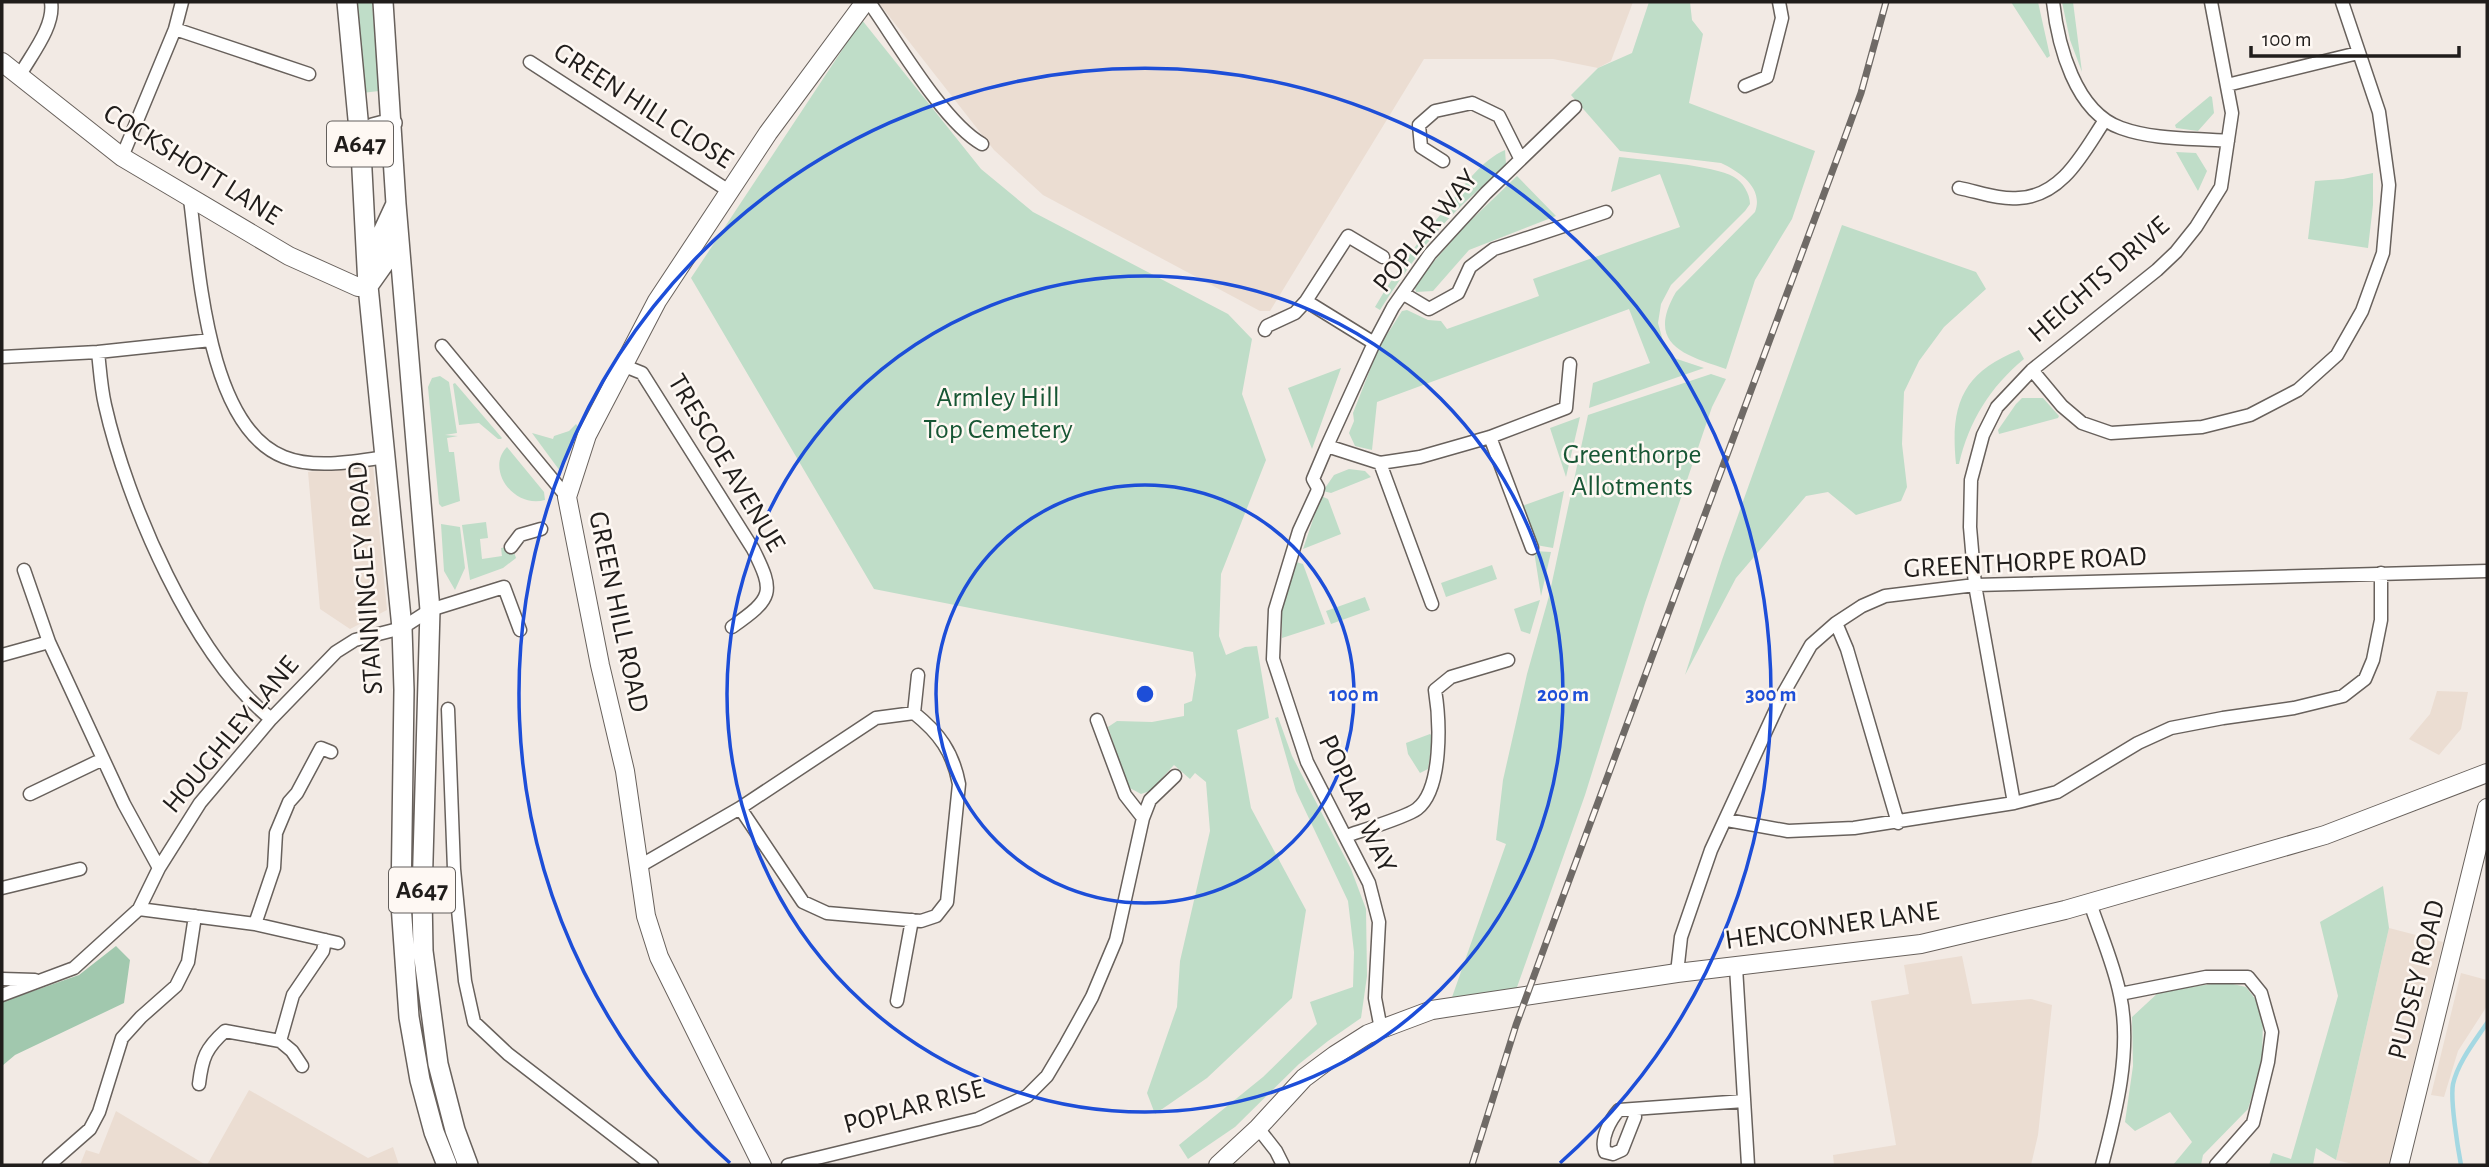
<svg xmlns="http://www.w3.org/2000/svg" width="2489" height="1167" font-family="'Alegreya Sans',sans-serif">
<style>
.built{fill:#ebddd2}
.green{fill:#bfddc8}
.forest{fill:#a1c8ae}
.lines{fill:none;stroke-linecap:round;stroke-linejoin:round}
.stream{stroke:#a4d8e2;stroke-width:4.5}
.street-casing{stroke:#68615c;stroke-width:15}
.secondary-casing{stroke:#68615c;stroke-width:20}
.primary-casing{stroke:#68615c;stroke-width:22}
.street{stroke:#fff;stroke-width:12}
.secondary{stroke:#fff;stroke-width:18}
.primary{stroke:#fff;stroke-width:19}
.rail-casing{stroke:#6f6a66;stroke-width:7}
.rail{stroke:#fef8f3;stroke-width:4.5;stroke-dasharray:13;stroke-linecap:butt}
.ring{fill:none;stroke:#1d4ed8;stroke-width:3.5}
.labels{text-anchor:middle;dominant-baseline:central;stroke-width:5;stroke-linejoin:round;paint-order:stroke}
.shield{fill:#fef8f3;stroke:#635f5c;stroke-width:2}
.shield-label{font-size:26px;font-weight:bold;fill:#201d1b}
.street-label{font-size:28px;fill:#201d1b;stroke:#fef8f3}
.park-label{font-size:28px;fill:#175634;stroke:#fef8f3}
.centre{fill:#1d4ed8;stroke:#fef8f3;stroke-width:3.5}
.ring-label{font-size:21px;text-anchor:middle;font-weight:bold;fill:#1d4ed8;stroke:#fef8f3;stroke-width:5;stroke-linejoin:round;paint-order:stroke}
</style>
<rect width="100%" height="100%" fill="#f2eae4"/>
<!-- built -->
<path class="built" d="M878,2H1633L1611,61L1598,68L1553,59H1424L1270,311H1260L1043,195L994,150Z
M373,465L387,610L350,629L320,609L308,472Z
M2437,691L2468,692L2461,729L2439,755L2409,739L2430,714Z
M2389,928L2443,942L2389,1165H2357L2336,1160Z
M1962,956L1972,1004L2031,999L2052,1005L2038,1135L2031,1165H1834L1833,1155L1896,1145L1871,1001L1909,994L1904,965Z
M2461,973L2487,980V1006L2458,1051L2444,1097L2431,1095Z
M249,1090L368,1158L393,1147L399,1165H207Z
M116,1111L206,1165H80L86,1150L99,1154Z"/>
<!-- green -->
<path class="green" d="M356,2H372L379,91L362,93Z
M1649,2H1690L1692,20L1703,34L1689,103L1815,151L1792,219L1755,280L1726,369C1685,355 1645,345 1676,292L1755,212C1764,188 1740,172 1721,163L1620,151L1571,95L1598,68L1632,53Z
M2011,2H2038L2050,56L2047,58Z
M2062,2H2073L2082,72L2070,40Z
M862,20L981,169L1033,212L1228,314L1252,339L1242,394L1266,460L1221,574L1219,636L1226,655L1245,647L1257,646L1269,718L1237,730L1251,808L1306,910L1292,998L1207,1078L1155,1114L1147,1093L1177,1007L1180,961L1210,831L1206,782L1195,773L1190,779L1174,765L1150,791L1141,794L1128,787L1108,727L1117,721L1152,722L1184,716V704L1192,701L1196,675L1193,652L874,589L691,278Z
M2210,96L2212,97L2214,113L2198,131L2176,128L2175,125Z
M1505,150L1506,164C1491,180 1473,194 1457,210C1427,240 1403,274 1380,310L1375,307C1397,269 1423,235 1451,202C1466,183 1482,160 1505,150Z
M2176,152L2196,153L2207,171L2198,191Z
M1619,157C1644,160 1714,165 1734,177C1743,182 1750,194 1750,204L1745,211L1671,285L1661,304L1658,323L1665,348L1674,358L1704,368L1589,408L1593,383L1650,363L1629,309L1377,402L1372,450L1355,446L1349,433L1354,421L1353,413L1379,347L1402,311L1407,310L1428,320L1441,321L1447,329L1539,296L1533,279L1680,227L1660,174L1611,192Z
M2373,173V205L2368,248L2308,239L2315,181L2343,179Z
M1517,176L1556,216L1469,250L1433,291L1416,292L1414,284L1465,226Z
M1842,225L1976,272L1986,289L1944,327L1919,361L1904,392L1902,444L1907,487L1901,501L1856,515L1828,492L1806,496L1736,578L1685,675L1722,560Z
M2019,350L2024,359C1990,387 1969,421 1959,464H1956C1950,405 1962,373 2019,350Z
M1341,368L1312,449L1288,388Z
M1711,374L1726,379L1712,407L1645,603L1585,795L1516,990L1451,1000L1506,844L1496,840L1503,780L1527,674L1549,596L1588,415Z
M440,376L449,382L457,433L445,435L458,436L447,438L449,452H454L460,501L442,507L439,504L428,387L432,378Z
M455,383L502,438L501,439H498L479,423L459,425L453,384Z
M2022,398H2043L2059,416L2058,418L1999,434L1998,430L2016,404Z
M1580,417L1566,477L1550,428Z
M576,424L579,428L560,471L532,433L553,439L554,436L569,431Z
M507,447L544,492L545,500C514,509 485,469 507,447Z
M1349,469L1365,471L1371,477L1331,493L1323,491L1334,475Z
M1564,491L1553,548L1536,545L1522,506Z
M1321,496L1328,499L1341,534L1303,549Z
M486,522L488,538L480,539L482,559L502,556L501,548C510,547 514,550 516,558L503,568L470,580L462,525Z
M441,524L460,527L465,568L455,590L444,571Z
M1534,551L1551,552L1541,596Z
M1296,562L1303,564L1325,624L1282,638V606Z
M1492,565L1497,579L1446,597L1441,583Z
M1365,597L1370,610L1331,624L1326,611Z
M1540,600L1530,634L1521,631L1514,609Z
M1278,717L1292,756L1351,869L1366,909L1367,976L1361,1018L1328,1041L1299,1064L1235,1127L1188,1159L1179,1145L1263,1077L1317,1024L1310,1002L1353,987L1354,952L1348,901L1296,791L1275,718Z
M1430,734L1433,737L1428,769L1420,773L1408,754L1406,743Z
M2383,886L2389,928L2336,1160L2316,1148L2313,1165H2269L2273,1153L2291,1159L2338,996L2320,922Z
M2224,982L2246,987L2260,1005L2263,1018L2262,1062L2248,1109L2203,1155L2201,1165H2173L2192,1142L2170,1112L2135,1131L2125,1122L2133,1066L2132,1017L2159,992Z"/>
<!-- forest -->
<path class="forest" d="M116,946L130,960L124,1003L15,1055L2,1066V1002L79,975Z"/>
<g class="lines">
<!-- stream -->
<path class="stream" d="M2461,1165C2458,1149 2450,1100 2453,1084C2458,1062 2475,1041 2487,1023"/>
<defs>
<path id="street" d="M869,2C896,40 943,122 982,144
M2053,2C2058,45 2075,112 2121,128C2154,140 2193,138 2228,141
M175,29L309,74
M530,62L729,191
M20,75C31,55 55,26 51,2
M2227,85L2358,53
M1745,86L1767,77L1782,18L1779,2
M122,157L175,29L182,2
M1443,161L1421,147L1419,125L1435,111L1472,103L1499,116L1520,158
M1959,188C1979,192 2000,200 2019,198C2063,196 2084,151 2105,120
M190,199C199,268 207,427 284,457C314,469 353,462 385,457
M1404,294L1429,309L1458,293L1470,267L1494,249L1606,212
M1306,301L1374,343
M1265,330L1267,326L1295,313L1306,301L1348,236L1383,257
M442,346L567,497
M98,352C100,370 101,388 105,405C127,503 193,656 271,719
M2,357L98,352L211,340
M1570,364L1566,408L1490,437L1420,457L1380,463L1327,446L1374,343L1393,307L1430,254L1486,193L1575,107
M622,365L642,373L753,549C775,593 773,598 732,627
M2032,370L2062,406L2082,423L2111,433L2202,427L2250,415L2298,390L2337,355L2362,311L2383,253L2389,185L2379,112L2342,2
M1490,437L1532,548
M1327,446L1313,479L1318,488L1317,492L1299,531L1275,610L1273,659L1307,762L1369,883L1379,922L1375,998L1381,1029
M1380,463L1432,604
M511,547L520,535L541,529
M24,570L49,642L124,804L159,868
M1836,623L1847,649L1898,823
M2,655L49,642
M448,709L454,869L465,981L474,1022L508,1054L652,1165
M914,713L918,675
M1097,720L1125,795L1143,818
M30,794L103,759
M2014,803L1975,585L1970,527L1971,480L1983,435L1997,407L2032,370L2157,270L2176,252L2196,227L2221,187L2232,113L2211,2
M1727,820L1788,831L1854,828L2014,803L2057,792L2138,743L2171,728L2223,718L2294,708L2343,696L2365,679L2373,660L2381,620V573
M1346,836C1360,831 1407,817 1417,809C1443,789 1440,720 1435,690L1451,677L1508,660
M638,867L740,808L876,718L914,713C939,733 953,752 959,784L947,902L936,916L921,921L827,913L803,902L740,808
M2,888L80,869
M2090,903C2100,933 2114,964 2120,995C2132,1050 2116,1112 2102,1165
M139,909L255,924L338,943
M255,924L274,868L276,833L289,802L297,793L321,748L331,752
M1736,967L1748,1165
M1677,973L1681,937L1711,850L1783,694L1811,645L1836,623L1862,606L1885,596L1975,585L2487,571
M2,979L35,980
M2120,994L2206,977H2248L2261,993L2272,1032L2268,1062L2253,1123L2216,1165
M2,995L74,968L139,909L159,868L200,803L271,719L336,652L355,640L402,628L430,610L504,587L520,630
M897,1001L912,920
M280,1041L292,1051L302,1066
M199,1084C202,1058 206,1048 225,1031L280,1041L293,995L323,951L325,940
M1634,1110L1635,1117L1622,1150L1613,1154L1605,1152C1600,1139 1610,1120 1619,1110L1744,1101
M1258,1128L1276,1151L1283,1165
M49,1165L90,1129L99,1112L122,1038L141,1017L176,986L188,962L195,916
M788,1165L978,1119L1027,1096L1047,1076L1066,1044L1092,997L1116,940L1143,818L1150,800L1175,776"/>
<path id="secondary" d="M2,62L122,157L289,256L358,287L368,286
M762,1165L659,957L646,916L625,771L600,665L567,497L587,435L657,301L768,133L865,2
M1218,1165L1258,1128L1304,1078L1335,1055L1368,1034L1432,1010L1677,973L1921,944L2065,910L2325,835L2487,773
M2399,1165L2487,808"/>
<path id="primary" d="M347,2L361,151L368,286L402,628L404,690L401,904L409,1017L420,1080L434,1132L447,1165
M383,2L396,204L430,610L422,895L423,951L438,1064L455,1130L468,1165
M361,151L373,128L392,123
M368,286L385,262L383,232L396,204"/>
</defs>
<!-- street casing -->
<use href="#street" class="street-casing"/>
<!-- secondary casing -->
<use href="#secondary" class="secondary-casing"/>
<!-- primary casing -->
<use href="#primary" class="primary-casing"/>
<!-- street -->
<use href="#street" class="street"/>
<!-- secondary -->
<use href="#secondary" class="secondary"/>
<!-- primary -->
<use href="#primary" class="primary"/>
<defs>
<path id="rail" d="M1472,1165L1516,1025L1561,902L1841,148L1861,93L1886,2"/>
</defs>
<!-- rail casing -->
<use href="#rail" class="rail-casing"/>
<!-- rail -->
<use href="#rail" class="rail"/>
</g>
<!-- distance rings -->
<g class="ring">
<circle cx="1145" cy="694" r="209"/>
<circle cx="1145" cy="694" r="418"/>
<path d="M730 1163A626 626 0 1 1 1560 1163"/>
</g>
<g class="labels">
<!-- shield labels -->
<g class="shield">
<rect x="327" y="121.5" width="66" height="45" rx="5"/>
<rect x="389" y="867.5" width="66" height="45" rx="5"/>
</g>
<g class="shield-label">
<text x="360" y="144">A647</text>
<text x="422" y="890">A647</text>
</g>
<!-- street labels -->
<g class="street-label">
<text transform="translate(643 106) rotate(33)">GREEN HILL CLOSE</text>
<text transform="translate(192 165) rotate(32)">COCKSHOTT LANE</text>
<text transform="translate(1426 231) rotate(-51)">POPLAR WAY</text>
<text transform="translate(2099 280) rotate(-41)">HEIGHTS DRIVE</text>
<text transform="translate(726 463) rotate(59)">TRESCOE AVENUE</text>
<text transform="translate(2025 563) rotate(-3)">GREENTHORPE ROAD</text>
<text transform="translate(366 578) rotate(-94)">STANNINGLEY ROAD</text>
<text transform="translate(618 612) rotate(78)">GREEN HILL ROAD</text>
<text transform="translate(231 735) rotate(-50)">HOUGHLEY LANE</text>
<text transform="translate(1357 804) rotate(65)">POPLAR WAY</text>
<text transform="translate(1832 926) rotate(-8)">HENCONNER LANE</text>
<text transform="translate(2417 980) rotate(-76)">PUDSEY ROAD</text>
<text transform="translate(914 1107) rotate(-15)">POPLAR RISE</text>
</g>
<!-- park labels -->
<g class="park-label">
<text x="998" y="398">Armley Hill<tspan x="998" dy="32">Top Cemetery</tspan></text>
<text x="1632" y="455">Greenthorpe<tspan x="1632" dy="32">Allotments</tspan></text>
</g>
</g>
<circle cx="1145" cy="694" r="10" class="centre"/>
<g class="ring-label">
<text x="1354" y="701">100 m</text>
<text x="1563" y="701">200 m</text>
<text x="1771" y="701">300 m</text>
</g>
<!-- border -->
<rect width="2489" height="1167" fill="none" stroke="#201d1b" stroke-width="7"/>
<!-- scale -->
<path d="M2251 46v10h208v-10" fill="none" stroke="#201d1b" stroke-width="3.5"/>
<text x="2262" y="46" font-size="21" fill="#201d1b" stroke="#fef8f3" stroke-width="5" paint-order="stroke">100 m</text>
</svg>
